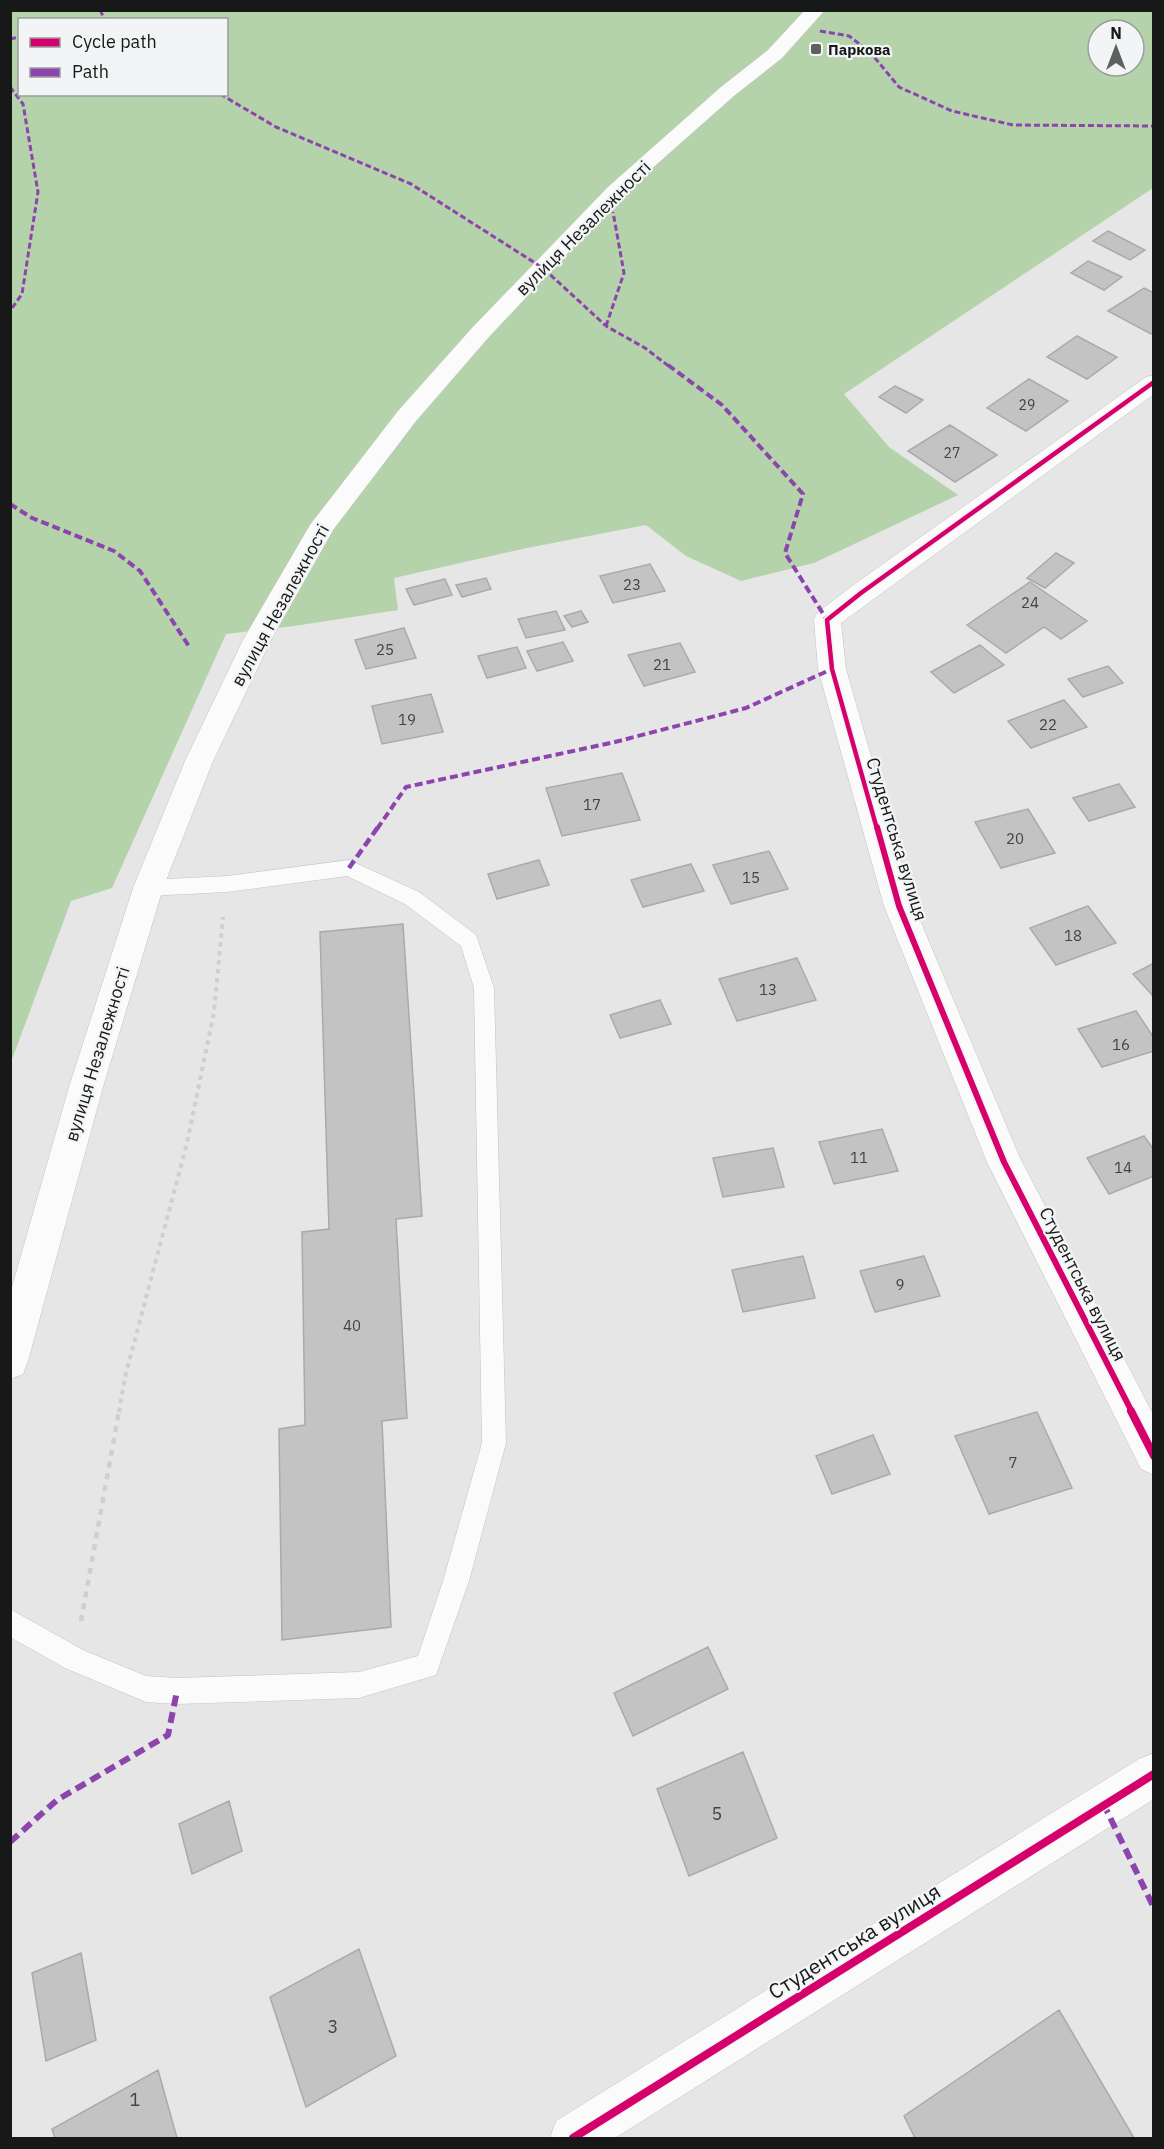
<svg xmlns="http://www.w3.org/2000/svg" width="1164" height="2149" font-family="'IBM Plex Sans',sans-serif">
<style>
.forest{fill:#b4d3ab;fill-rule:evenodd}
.building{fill:#c4c3c4;stroke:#aaa;stroke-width:1.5}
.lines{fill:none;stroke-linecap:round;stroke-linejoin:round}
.lane-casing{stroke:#c2c2c3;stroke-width:1}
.street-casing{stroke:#c2c2c3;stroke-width:1}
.secondary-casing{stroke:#c2c2c3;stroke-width:1}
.path-far1{stroke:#cfcfcf;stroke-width:4;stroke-dasharray:4.5 4.5;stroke-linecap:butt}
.path{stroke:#cfcfcf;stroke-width:4.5;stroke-dasharray:6 6;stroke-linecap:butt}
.lane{fill:#fbfbfb;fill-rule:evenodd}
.street{fill:#fbfbfb;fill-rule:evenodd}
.secondary{fill:#fbfbfb;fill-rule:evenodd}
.quiet-far3{stroke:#8e44ad;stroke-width:3;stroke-dasharray:6 3;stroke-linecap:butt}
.quiet-far2{stroke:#8e44ad;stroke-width:4;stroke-dasharray:8 4;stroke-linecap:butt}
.quiet-far1{stroke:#8e44ad;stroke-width:4.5;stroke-dasharray:9 4.5;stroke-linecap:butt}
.quiet{stroke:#8e44ad;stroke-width:6;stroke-dasharray:11 6;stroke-linecap:butt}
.cycleway-far2-casing{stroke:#f2f4f5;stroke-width:8}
.cycleway-far1-casing{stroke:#f2f4f5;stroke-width:10}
.cycleway-casing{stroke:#f2f4f5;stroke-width:11}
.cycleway-far2{stroke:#d6006c;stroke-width:4.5}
.cycleway-far1{stroke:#d6006c;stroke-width:6}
.cycleway{stroke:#d6006c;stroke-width:8}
.poi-dot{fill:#5f6060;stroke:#f2f4f5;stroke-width:2}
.labels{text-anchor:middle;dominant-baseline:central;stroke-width:4.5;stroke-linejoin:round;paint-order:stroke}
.far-number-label{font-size:14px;fill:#424343}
.far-poi-label{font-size:15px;font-weight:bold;fill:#171818;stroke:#f2f4f5;text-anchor:start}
.number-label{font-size:15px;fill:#424343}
.street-label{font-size:18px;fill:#171818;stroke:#f2f4f5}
.near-number-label{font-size:18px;fill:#424343}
.near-street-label{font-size:21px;fill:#171818;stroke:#f2f4f5}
</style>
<rect width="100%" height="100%" fill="#e6e6e7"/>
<!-- forest -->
<path class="forest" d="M11,11H1153V188L844,394L889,447L958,495L814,563L741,581L686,556L646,525L527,548L394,578L398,610L294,626L226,634L112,888L71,901L11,1062ZM20,20H226V94H20ZM1098,30H1134V66H1098Z"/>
<!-- building -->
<path class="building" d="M1108,231L1145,250L1130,260L1093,241Z
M1088,261L1122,277L1104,290L1071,273Z
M1144,288L1154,293V333L1151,334L1108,311Z
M1077,336L1117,357L1087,379L1047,357Z
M1029,379L1068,401L1026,431L987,408Z
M895,386L923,400L906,413L879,397Z
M950,425L997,455L955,482L908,451Z
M1056,553L1074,563L1045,588L1027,578Z
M650,564L665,591L613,603L600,576Z
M486,578L491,589L462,597L456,585Z
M445,579L452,595L414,605L406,589Z
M1030,582L1087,621L1061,639L1044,627L1006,653L967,625Z
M556,611L565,630L526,638L518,619Z
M581,611L588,622L572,627L564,616Z
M404,628L416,658L366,669L355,640Z
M563,642L573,661L537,671L527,651Z
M680,643L695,672L644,686L628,655Z
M980,645L1004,665L954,693L931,672Z
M517,647L526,668L487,678L478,656Z
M1108,666L1123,683L1083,697L1068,679Z
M431,694L443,732L382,744L372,706Z
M1064,700L1087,727L1031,748L1008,721Z
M622,773L640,820L562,836L546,788Z
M1119,784L1135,807L1089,821L1073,798Z
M1028,809L1055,853L1001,868L975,822Z
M769,851L788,889L731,904L713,865Z
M539,860L549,885L497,899L488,874Z
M691,864L704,891L643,907L631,880Z
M1088,906L1116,943L1056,965L1030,928Z
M403,924L422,1216L396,1219L407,1418L382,1421L391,1627L282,1640L279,1429L305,1425L302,1232L329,1229L320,932Z
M797,958L816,1000L737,1021L719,979Z
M1154,963V997L1133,974Z
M660,1000L671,1024L620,1038L610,1015Z
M1136,1011L1154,1038V1051L1102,1067L1078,1029Z
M882,1129L898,1171L834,1184L819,1142Z
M1144,1136L1154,1150V1176L1109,1194L1087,1158Z
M773,1148L784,1187L723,1197L713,1158Z
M803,1256L815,1298L743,1312L732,1270Z
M924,1256L940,1296L875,1312L860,1271Z
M1037,1412L1072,1488L989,1514L955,1436Z
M873,1435L890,1474L832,1494L816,1456Z
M708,1647L728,1689L633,1736L614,1693Z
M743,1752L777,1838L689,1876L657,1789Z
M229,1801L242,1851L192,1874L179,1824Z
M359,1949L396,2056L306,2107L270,1997Z
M81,1953L96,2040L46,2061L32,1973Z
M1059,2010L1134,2138H915L904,2116Z
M158,2070L177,2138H55L52,2129Z"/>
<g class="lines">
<defs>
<path id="lane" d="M349,860L419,892L476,935L494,988L506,1443L469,1581L436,1675L359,1698L177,1704L146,1702L65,1668L10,1637V1609L83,1650L146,1676L177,1678L359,1672L418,1656L443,1581L482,1443L474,988L461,946L405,904L347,876L227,892L148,896L141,893L138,888L141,883L148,880L227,876Z"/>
<path id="street" d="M1154,375V394L841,623L846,669L914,906L1019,1156L1154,1416V1475L1141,1469L987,1162L884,906L818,669L814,620L817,613L852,586L1146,377Z
M1154,1753V1799L615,2138H550L556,2121L1139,1759Z"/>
<path id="secondary" d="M805,10H825L782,58L735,95L622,195L488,338L416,421L333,530L271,640L213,761L163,888L103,1087L28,1361L23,1374L10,1379V1294L69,1087L133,888L185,761L243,640L310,525L398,411L472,328L608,187L721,87L768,50Z"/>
</defs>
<!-- lane casing -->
<use href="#lane" class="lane-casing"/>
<!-- street casing -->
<use href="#street" class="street-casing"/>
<!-- secondary casing -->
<use href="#secondary" class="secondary-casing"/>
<!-- path-far1 -->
<path class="path-far1" d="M119,1412L125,1377L187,1143L214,1012L223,917"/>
<!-- path -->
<path class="path" d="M81,1621L119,1411"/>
<!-- lane -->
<use href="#lane" class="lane"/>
<!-- street -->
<use href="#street" class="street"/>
<!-- secondary -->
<use href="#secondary" class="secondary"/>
<!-- quiet-far3 -->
<path class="quiet-far3" d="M100,10L105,20
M820,31L849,36L870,52L899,87L952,111L1013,125L1154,126
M10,39L20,37
M10,87L23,104L38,192L22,294L10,311
M220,94L276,127L411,184L543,268L606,326L645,348L670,367
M606,326L624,273L613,212"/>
<!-- quiet-far2 -->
<path class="quiet-far2" d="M668,365L722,405L803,494L785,553L827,620
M10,504L32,518L114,551L140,571L190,648
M377,829L406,787L615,742L746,708L832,669"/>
<!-- quiet-far1 -->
<path class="quiet-far1" d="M349,868L378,827"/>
<!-- quiet -->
<path class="quiet" d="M1103,1803L1154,1908
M10,1842L57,1800L168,1735L177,1691"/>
<defs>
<path id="cycleway-far2" d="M877,829L832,669L827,620L861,593L1154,382"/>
<path id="cycleway-far1" d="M877,827L899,906L1004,1162L1132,1412"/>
<path id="cycleway" d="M1131,1411L1154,1456
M573,2138L1154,1774"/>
</defs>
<!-- cycleway-far2 casing -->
<use href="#cycleway-far2" class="cycleway-far2-casing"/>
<!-- cycleway-far1 casing -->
<use href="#cycleway-far1" class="cycleway-far1-casing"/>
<!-- cycleway casing -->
<use href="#cycleway" class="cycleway-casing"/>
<!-- cycleway-far2 -->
<use href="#cycleway-far2" class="cycleway-far2"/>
<!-- cycleway-far1 -->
<use href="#cycleway-far1" class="cycleway-far1"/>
<!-- cycleway -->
<use href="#cycleway" class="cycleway"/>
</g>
<!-- markers -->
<rect class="poi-dot" x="810" y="43" width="12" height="12" rx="3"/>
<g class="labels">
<!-- far-number labels -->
<g class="far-number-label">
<text x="1027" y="405">29</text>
<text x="952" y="453">27</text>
</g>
<!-- far-poi labels -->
<g class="far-poi-label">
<text x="828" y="49">Паркова</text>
</g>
<!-- number labels -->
<g class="number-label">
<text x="632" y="584">23</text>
<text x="1030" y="602">24</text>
<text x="385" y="649">25</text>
<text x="662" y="664">21</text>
<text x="407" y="719">19</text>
<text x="1048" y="724">22</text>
<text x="592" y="804">17</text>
<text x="1015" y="838">20</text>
<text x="751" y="877">15</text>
<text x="1073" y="935">18</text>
<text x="768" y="989">13</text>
<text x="1121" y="1044">16</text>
<text x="859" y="1157">11</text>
<text x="1123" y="1167">14</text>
<text x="900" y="1284">9</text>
<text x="352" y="1325">40</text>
<text x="1013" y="1462">7</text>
</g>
<!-- street labels -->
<g class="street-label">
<text transform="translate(583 228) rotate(-45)">вулиця Незалежності</text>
<text transform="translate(280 605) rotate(-61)">вулиця Незалежності</text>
<text transform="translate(897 839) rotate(73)">Студентська вулиця</text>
<text transform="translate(97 1054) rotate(-73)">вулиця Незалежності</text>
<text transform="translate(1083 1284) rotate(63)">Студентська вулиця</text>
</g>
<!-- near-number labels -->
<g class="near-number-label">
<text x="717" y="1813">5</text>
<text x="333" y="2026">3</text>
<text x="135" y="2099">1</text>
</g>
<!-- near-street labels -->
<g class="near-street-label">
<text transform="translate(854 1941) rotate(-32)">Студентська вулиця</text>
</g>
</g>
<!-- border -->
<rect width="1164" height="2149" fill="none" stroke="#171818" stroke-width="24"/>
<!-- legend -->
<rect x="18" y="18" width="210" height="78" fill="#f2f4f5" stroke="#9a9c9d" stroke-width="1.5"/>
<rect x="30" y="38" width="30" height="9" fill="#d6006c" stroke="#9a9c9d" stroke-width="1.5"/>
<text x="72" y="48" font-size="18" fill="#171818">Cycle path</text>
<rect x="30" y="68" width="30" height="9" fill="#8e44ad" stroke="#9a9c9d" stroke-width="1.5"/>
<text x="72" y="78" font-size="18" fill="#171818">Path</text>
<!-- north arrow -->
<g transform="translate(1116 48)"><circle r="28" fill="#f2f4f5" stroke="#9a9c9d" stroke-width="1.5"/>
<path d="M0-4.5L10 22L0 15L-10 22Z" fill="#5f6060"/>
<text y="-9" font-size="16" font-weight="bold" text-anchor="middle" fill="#171818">N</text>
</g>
</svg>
